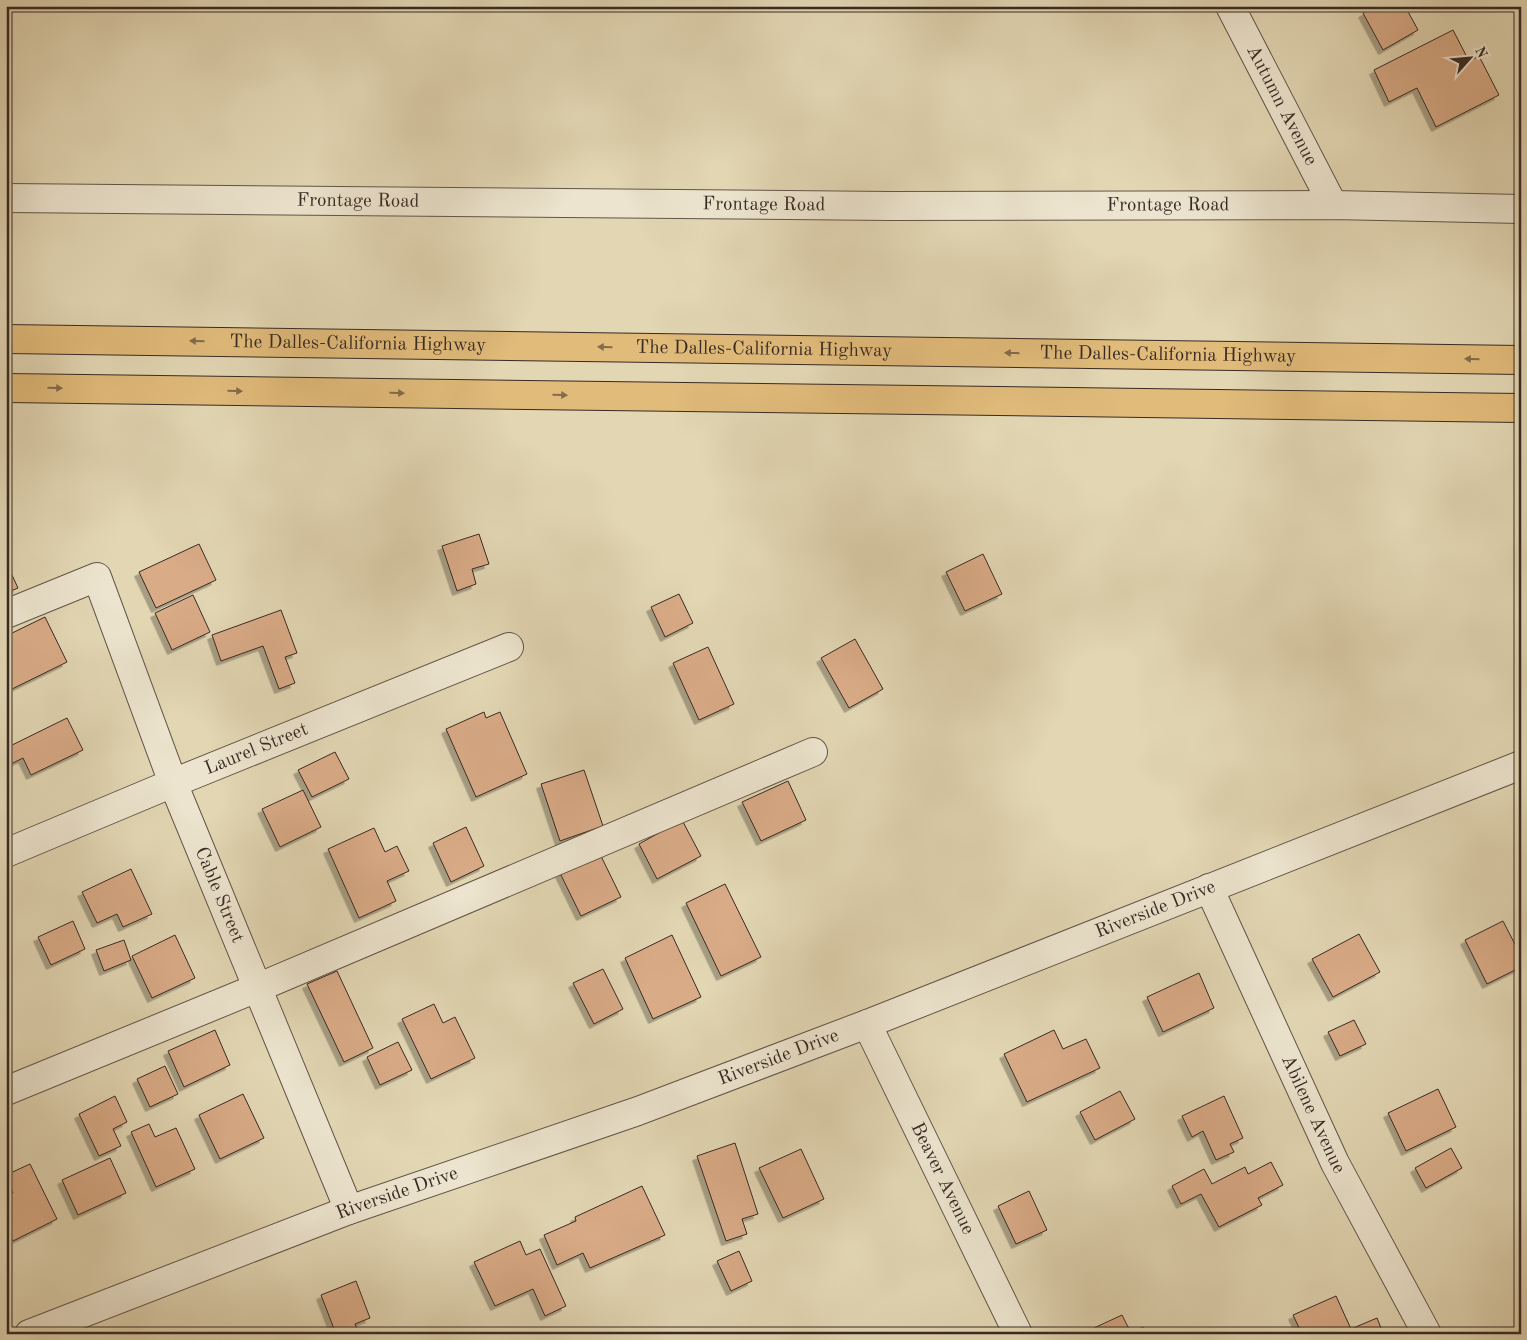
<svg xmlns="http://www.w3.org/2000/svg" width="1527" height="1340" font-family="'Old Standard TT',serif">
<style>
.building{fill:#d9ab87;stroke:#382a24;filter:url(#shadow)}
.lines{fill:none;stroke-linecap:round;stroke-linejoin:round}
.minor-casing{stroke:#625548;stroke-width:30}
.highway-casing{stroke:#382a24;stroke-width:30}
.minor{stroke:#ece4ce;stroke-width:28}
.highway{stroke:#e1bb7a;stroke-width:28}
.oneway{fill:#846b4b}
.labels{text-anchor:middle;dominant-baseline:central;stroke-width:5;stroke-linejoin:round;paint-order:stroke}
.street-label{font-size:19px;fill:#382a24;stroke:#ece4ce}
</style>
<defs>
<filter id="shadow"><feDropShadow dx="-4.5" dy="4.5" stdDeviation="0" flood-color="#0004"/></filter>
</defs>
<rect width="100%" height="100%" fill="#e2d6b3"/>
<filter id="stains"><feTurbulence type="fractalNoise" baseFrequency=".004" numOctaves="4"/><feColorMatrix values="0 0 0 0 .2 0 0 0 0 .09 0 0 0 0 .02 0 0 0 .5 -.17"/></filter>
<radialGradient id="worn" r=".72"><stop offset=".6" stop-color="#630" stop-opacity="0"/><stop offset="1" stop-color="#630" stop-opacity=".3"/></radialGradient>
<!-- building -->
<path class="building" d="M1375,6H1405L1418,30L1383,50L1363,13Z
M1453,30L1469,61L1479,56L1499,95L1436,127L1417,88L1389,102L1374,70Z
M479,534L489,564L472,569L476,584L457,591L442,546Z
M199,544L216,580L156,608L139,572Z
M983,554L1002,594L965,611L946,572Z
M6,562L18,588L6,593Z
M679,594L693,623L665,637L651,607Z
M193,595L210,632L172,650L155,613Z
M281,610L297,653L285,657L295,683L279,689L263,646L221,661L212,635Z
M45,617L67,662L8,691L6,688V636Z
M855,639L883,689L849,708L821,658Z
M708,647L734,704L699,720L673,663Z
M484,712L486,718L500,712L527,774L476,797L446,729Z
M67,718L83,750L31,775L23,758L9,765L6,758V748Z
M335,752L349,779L312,797L298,770Z
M584,770L603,826L560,841L541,784Z
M788,781L806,820L761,841L742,802Z
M303,790L321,827L280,847L262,809Z
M682,820L701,856L657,879L639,844Z
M466,827L484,866L451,882L433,843Z
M374,828L385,852L397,846L409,871L387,881L396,901L359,918L328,849Z
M600,854L621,897L581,916L560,873Z
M131,869L152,914L123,927L117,914L97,923L82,892Z
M725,884L761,957L721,976L686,903Z
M73,921L85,949L51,965L38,937Z
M1503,921L1521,956V967L1487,984L1465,940Z
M1359,934L1380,972L1333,997L1312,959Z
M175,935L195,978L152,998L132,956Z
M672,935L701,997L653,1019L625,958Z
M124,940L131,960L104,971L96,950Z
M603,969L623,1009L594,1024L573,983Z
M337,971L373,1048L344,1062L307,984Z
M1199,973L1214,1008L1163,1032L1147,997Z
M434,1004L443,1023L455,1017L475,1058L431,1079L402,1019Z
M1354,1020L1366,1044L1340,1056L1328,1032Z
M215,1030L230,1065L184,1087L168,1051Z
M1054,1030L1063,1049L1086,1039L1100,1068L1027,1102L1004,1054Z
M398,1042L412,1070L380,1085L367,1057Z
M165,1066L178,1094L150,1107L137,1079Z
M1438,1089L1456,1127L1406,1151L1388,1113Z
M1120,1091L1135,1119L1095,1140L1080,1112Z
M243,1094L264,1138L220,1159L199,1115Z
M115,1096L127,1122L113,1129L121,1146L99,1156L79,1114Z
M1224,1096L1243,1138L1230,1144L1234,1152L1216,1160L1203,1131L1192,1137L1182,1116Z
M149,1124L155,1137L176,1128L195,1169L156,1187L131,1132Z
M735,1143L758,1214L742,1219L747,1234L726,1241L697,1156Z
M1451,1148L1462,1168L1426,1188L1415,1168Z
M801,1149L824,1199L783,1218L759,1168Z
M110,1158L126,1193L78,1215L62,1180Z
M1271,1162L1283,1185L1258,1198L1262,1205L1219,1227L1201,1194L1181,1204L1172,1186L1204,1169L1212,1184L1245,1167L1248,1174Z
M30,1164L57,1219L13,1241L6,1228V1196L13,1193L6,1175Z
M642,1186L665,1235L590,1268L583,1253L557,1265L544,1235L576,1221L575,1217Z
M1029,1191L1047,1230L1016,1244L998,1206Z
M520,1241L526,1255L540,1249L566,1306L545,1316L533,1289L495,1306L474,1262Z
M739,1251L752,1281L731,1291L717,1261Z
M356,1281L370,1318L355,1324L359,1334H336L321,1295Z
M1336,1296L1351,1329L1377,1318L1381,1328L1369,1334H1302L1293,1315Z
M1122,1315L1131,1333L1143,1327L1146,1334H1097L1094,1328Z"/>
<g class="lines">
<defs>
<g id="minor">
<path id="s1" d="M1230,6L1333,205"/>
<path id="s2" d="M6,198L889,206L1333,205L1521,209"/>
<path id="s3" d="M6,614L97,577L173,783L349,1210"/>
<path id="s4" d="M6,853L173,783L509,647"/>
<path id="s5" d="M1209,888L1335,1163L1427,1334"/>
<path id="s6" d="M867,1024L1018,1334"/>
<path d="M6,1091L257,988L813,752"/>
<path id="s7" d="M29,1334L349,1210L638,1111L867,1024L1521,765"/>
</g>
<g id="highway">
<path id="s8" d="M6,339L1521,360"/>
<path d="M6,388L1521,408"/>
</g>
</defs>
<!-- minor casing -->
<use href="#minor" class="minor-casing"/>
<!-- highway casing -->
<use href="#highway" class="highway-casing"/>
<!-- minor -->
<use href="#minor" class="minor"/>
<!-- highway -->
<use href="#highway" class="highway"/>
</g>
<!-- one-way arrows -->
<defs><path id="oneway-solid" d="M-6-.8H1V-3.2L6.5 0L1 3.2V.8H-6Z" transform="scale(1.25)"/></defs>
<g class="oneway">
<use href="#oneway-solid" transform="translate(197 341) rotate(-179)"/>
<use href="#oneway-solid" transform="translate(605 347) rotate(-179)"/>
<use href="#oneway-solid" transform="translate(1012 353) rotate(-179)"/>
<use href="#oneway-solid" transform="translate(1472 359) rotate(-179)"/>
<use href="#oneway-solid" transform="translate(55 388) rotate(1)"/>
<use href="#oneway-solid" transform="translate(235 391) rotate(1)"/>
<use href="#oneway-solid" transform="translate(397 393) rotate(1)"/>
<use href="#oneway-solid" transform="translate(560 395) rotate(1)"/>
</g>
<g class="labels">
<!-- street labels -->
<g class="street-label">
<text stroke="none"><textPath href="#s1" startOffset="112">Autumn Avenue</textPath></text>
<text stroke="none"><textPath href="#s2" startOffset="352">Frontage Road</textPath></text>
<text stroke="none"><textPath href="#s2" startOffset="758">Frontage Road</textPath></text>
<text stroke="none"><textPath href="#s2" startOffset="1162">Frontage Road</textPath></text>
<text stroke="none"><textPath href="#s8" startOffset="352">The Dalles-California Highway</textPath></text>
<text stroke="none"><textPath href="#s8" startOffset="758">The Dalles-California Highway</textPath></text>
<text stroke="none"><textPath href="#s8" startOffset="1162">The Dalles-California Highway</textPath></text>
<text stroke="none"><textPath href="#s4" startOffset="271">Laurel Street</textPath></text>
<text stroke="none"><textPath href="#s3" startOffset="439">Cable Street</textPath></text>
<text stroke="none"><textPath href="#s7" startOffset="1204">Riverside Drive</textPath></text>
<text stroke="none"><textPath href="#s7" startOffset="799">Riverside Drive</textPath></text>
<text stroke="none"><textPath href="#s5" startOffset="249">Abilene Avenue</textPath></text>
<text stroke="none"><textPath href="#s6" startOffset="172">Beaver Avenue</textPath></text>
<text stroke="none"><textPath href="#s7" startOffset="394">Riverside Drive</textPath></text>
</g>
</g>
<!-- margin -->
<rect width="1527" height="1340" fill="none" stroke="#e2d6b3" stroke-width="25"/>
<rect x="8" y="8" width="1512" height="1325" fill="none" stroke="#382a24" stroke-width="2.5"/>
<rect x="12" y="12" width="1502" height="1315" fill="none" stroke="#382a24"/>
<!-- north arrow -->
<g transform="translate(1470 58) rotate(63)" stroke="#ece4ce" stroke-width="4" paint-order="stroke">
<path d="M0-4L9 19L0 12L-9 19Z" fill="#382a24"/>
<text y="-8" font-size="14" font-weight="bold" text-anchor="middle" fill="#382a24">N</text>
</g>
<rect width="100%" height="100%" filter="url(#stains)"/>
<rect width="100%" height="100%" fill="url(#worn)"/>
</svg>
